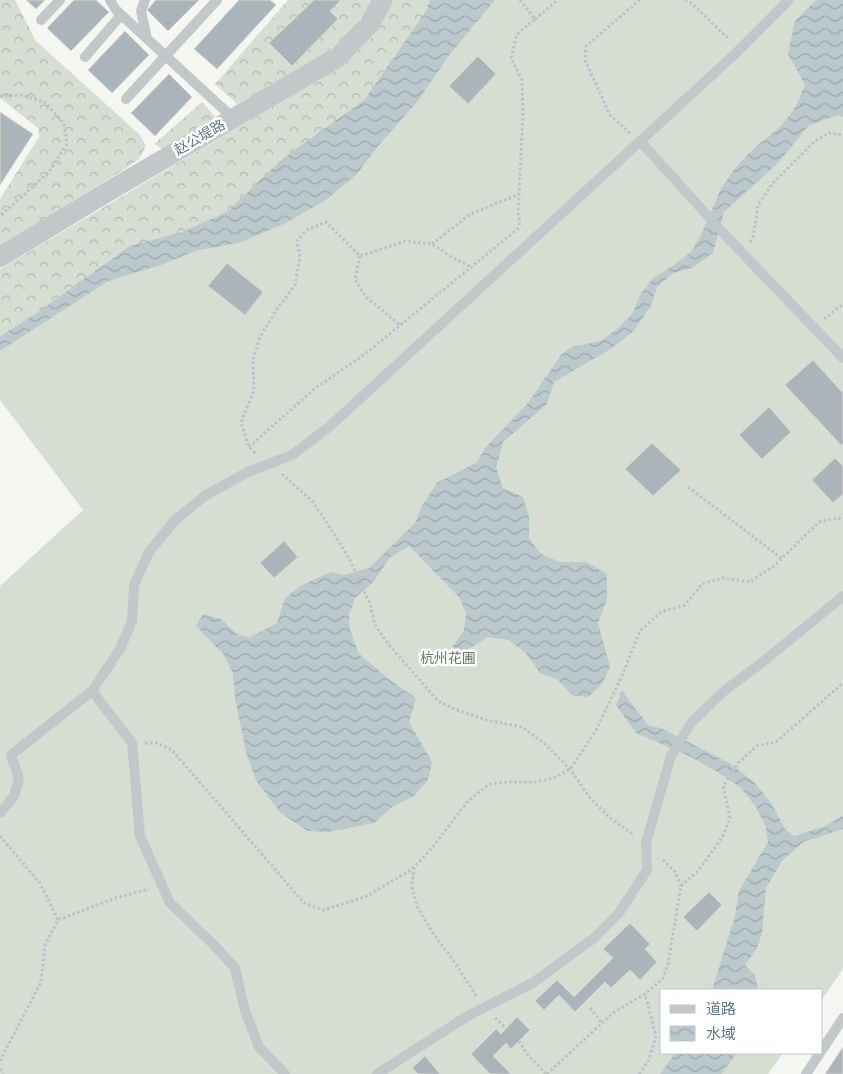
<svg xmlns="http://www.w3.org/2000/svg" width="843" height="1074" font-family="'Source Sans 3','Noto Sans SC',sans-serif">
<style>
.forest{fill:url(#forest-crowns)}
.garden{fill:#d6ddd2}
.water{fill:url(#water-waves)}
.building{fill:#abb4b9;stroke:#d6d6d4}
.lines{fill:none;stroke-linecap:round;stroke-linejoin:round}
.path{stroke:#bec0c2;stroke-width:3;stroke-dasharray:2.5 2.5;stroke-linecap:butt}
.lane{stroke:#c2c7c9;stroke-width:10}
.street{stroke:#c2c7c9;stroke-width:20}
.labels{text-anchor:middle;dominant-baseline:central;stroke-width:5;stroke-linejoin:round;paint-order:stroke}
.street-label{font-size:14px;fill:#627784;stroke:#fff}
.park-label{font-size:14px;fill:#687b62;stroke:#fff}
</style>
<defs>
<pattern id="forest-crowns" width="20" height="18" patternUnits="userSpaceOnUse" patternTransform="scale(1.25)"><rect width="20" height="18" fill="#d6ddd2"/><path d="M2 6a3 3 0 1 1 6 0M12 15a3 3 0 1 1 6 0" fill="none" stroke="#b1b8b0"/></pattern>
<pattern id="water-waves" width="16" height="10" patternUnits="userSpaceOnUse" patternTransform="scale(1.25)"><rect width="16" height="10" fill="#bbc8cc"/><path d="M0 5q4-4 8 0t8 0" fill="none" stroke="#9ba7ab"/></pattern>
</defs>
<rect width="100%" height="100%" fill="#f5f5f1"/>
<!-- forest -->
<path class="forest" d="M0,0H15L36,41L139,134L146,146L139,159L120,172L0,246V199L39,137L38,128L0,98Z
M288,0H372C345,53 286,77 237,104L215,84Z
M394,0H430L426,11L364,100L282,159L228,211L182,232L41,310L0,336V269L344,64L376,33Z
M202,102L215,117L163,149L154,144Z"/>
<!-- garden -->
<path class="garden" d="M482,0H843V969L822,999V990H662V1053H783L768,1074H0V586L83,510L0,400V341L153,250L303,191Z"/>
<!-- water -->
<path class="water" d="M430,0H495L450,54L417,102L378,146L357,174L326,200L284,224L238,243L195,251L161,265L108,281L0,351V336L41,310L130,246L182,232L228,211L282,159L364,100L426,11Z
M816,0H843V117L838,115L808,126L778,163L724,212L713,253L692,268L673,273L657,287L651,306L633,332L609,350L554,382L547,404L503,442L496,468L503,488L523,497L529,517V538L540,553L559,562H587L607,574V599L598,623L610,667L602,684L588,697L572,695L558,680L540,673L525,652L508,640L488,637L470,648L449,665L453,646L464,630L466,613L459,597L409,546L390,557L374,581L355,598L349,615L350,630L359,654L390,680L416,698L409,722L432,762L428,780L414,796L392,807L374,823L328,832L307,831L280,812L257,782L247,756L235,699L233,673L223,654L196,626L203,614L221,619L237,634L249,638L277,623L285,598L302,585L331,572L344,575L369,568L415,523L422,506L437,483L477,462L486,447L527,404L561,355L571,347L601,341L617,329L633,313L640,295L653,278L674,265L691,252L701,235L721,189L732,172L749,153L783,124L796,106L805,85L788,54L795,21Z
M622,691L649,726L661,728L729,763L754,782L772,804L785,829L794,836L823,827L843,816V829L803,842L782,861L766,888L762,933L756,950L745,965L755,975L758,990H712L735,916L739,891L768,842L766,827L756,807L740,787L716,771L691,757L636,733L616,705Z
M675,1053H737L721,1074H660Z"/>
<!-- building -->
<path class="building" d="M26,0H45L36,9Z
M74,0H96L109,12L71,51L47,28Z
M156,0H199L168,31L147,10Z
M239,0H270L276,5L217,69L194,49Z
M314,0H341L330,11L338,19L292,66L269,43Z
M125,31L149,55L112,93L88,70Z
M478,56L496,74L468,104L449,86Z
M169,74L192,97L155,136L131,113Z
M0,112L33,134L0,185Z
M227,263L263,292L245,315L208,286Z
M813,360L843,393V444L841,445L785,385Z
M769,407L791,432L762,459L739,435Z
M652,443L681,470L653,496L625,469Z
M835,458L843,466V494L833,503L812,480Z
M284,541L298,557L274,578L260,563Z
M709,892L722,905L697,931L683,917Z
M630,923L650,944L645,949L657,962L640,980L630,970L611,988L605,982L575,1012L559,995L544,1010L535,1001L557,980L574,997L613,958L603,949Z
M517,1017L530,1030L511,1049L506,1043L493,1056L511,1074H490L471,1054L496,1029L501,1034Z
M843,1047V1074H825Z
M425,1056L440,1074H418L412,1068Z"/>
<g class="lines">
<!-- path -->
<path class="path" d="M520,0L535,19L517,34L511,58L522,80L523,114L518,212L520,227
M685,0L691,3L729,39
M535,19L558,0
M0,96L22,95L46,103L64,124L67,144L48,173L0,216
M630,133L610,115L585,60L586,46L640,0
M750,242L753,238L758,205L772,184L815,141L829,133L843,135
M432,244L469,215L519,194
M360,256L355,280L366,297L400,325
M824,319L843,304
M249,447L313,390L365,354L520,227
M255,453L249,447L241,423L254,390L253,360L260,337L277,309L295,285L300,257L297,241L307,230L326,222L360,256L405,241L432,244L450,256L471,267
M282,474L312,501L329,526L349,558L370,604L375,625L389,645L438,701L457,710L486,720L522,727L545,744L570,769L590,798L611,819L633,834
M688,487L781,558
M145,743H157L172,750L304,903L323,910L365,897L411,870L431,849L468,801L489,784L509,782H534L554,778L570,769L595,732L621,678L640,631L661,612L685,605L702,584L722,578L750,582L774,566L819,522L838,518L843,520
M0,836L40,883L58,920
M414,867L412,887L417,906L432,932L453,960L477,997
M681,886L699,870L723,836L730,818L723,786L739,762L757,746L776,742L843,683
M590,1008L602,1023
M495,1018L506,1028
M519,1041L527,1054L546,1074
M0,1061L41,982L45,945L58,920L115,898L149,889
M0,1069L3,1074
M547,1074L613,1013L645,994L663,978L668,964L681,886L675,872L661,858
M639,1074L648,1062L656,1036L645,994"/>
<!-- lane -->
<path class="lane" d="M110,0L116,10L233,118
M145,0L141,11L147,39
M41,20L60,0
M85,57L121,15
M126,99L217,0
M640,141L727,237L843,358
M92,691L132,743L140,836L170,903L212,943L235,968L245,1011L259,1047L285,1074
M0,813L14,796L19,779L11,755L92,691L120,649L132,621L134,585L149,552L175,520L206,495L248,472L292,455L329,427L735,54L789,0
M822,1050L843,1018
M377,1074L466,1017L534,982L594,938L619,913L647,870L646,843L671,756L691,723L724,691L764,661L843,596
M806,1074L820,1053"/>
<!-- street -->
<path class="street" d="M0,257L109,191L338,57L369,25L383,0"/>
</g>
<g class="labels">
<!-- street labels -->
<g class="street-label">
<text transform="translate(200 138) rotate(-30)">赵公堤路</text>
</g>
<!-- park labels -->
<g class="park-label">
<text x="448" y="659">杭州花圃</text>
</g>
</g>
<!-- legend -->
<rect x="660" y="989" width="162" height="65" fill="#ffffff" stroke="#c0c9ce"/>
<rect x="670" y="1005" width="25" height="8" fill="#c2c7c9" stroke="#c0c9ce"/>
<text x="706" y="1014" font-size="15" fill="#627784">道路</text>
<rect x="670" y="1026" width="25" height="15" fill="url(#water-waves)" stroke="#c0c9ce"/>
<text x="706" y="1039" font-size="15" fill="#627784">水域</text>
</svg>
